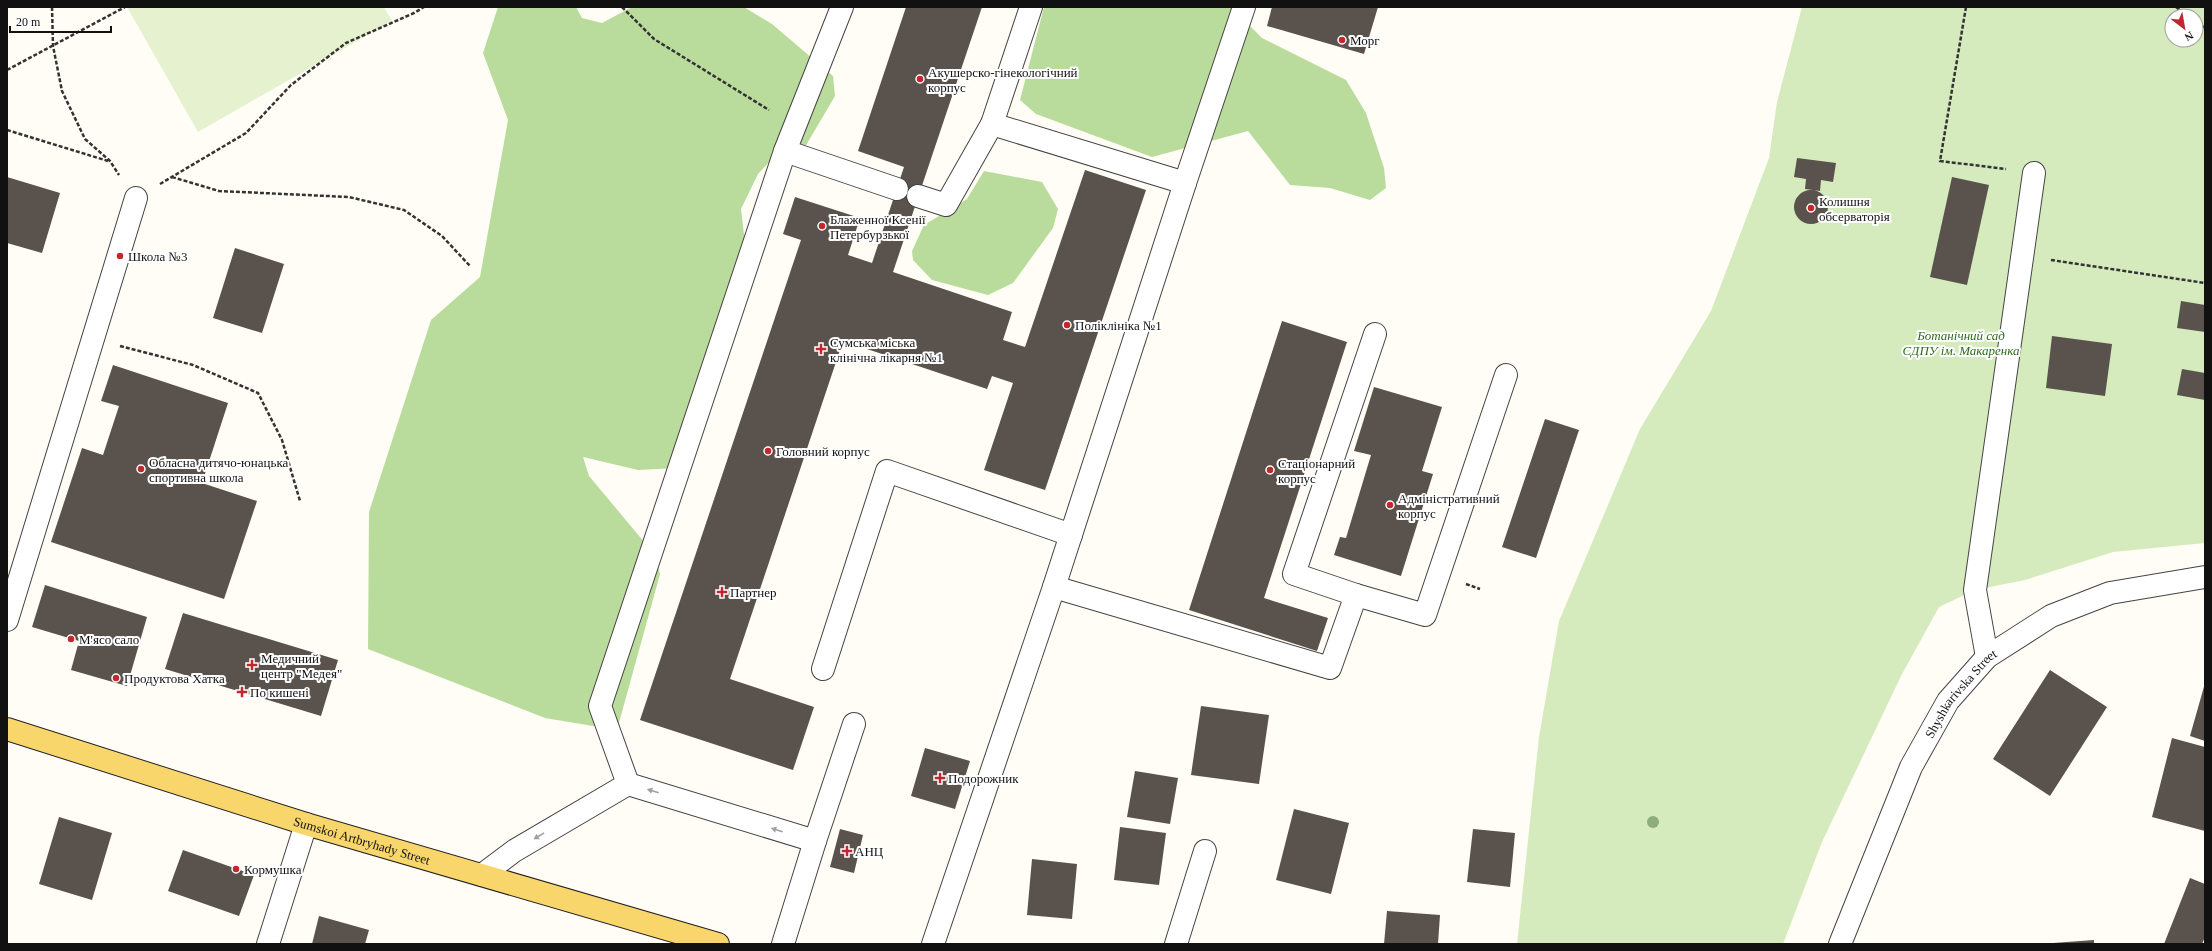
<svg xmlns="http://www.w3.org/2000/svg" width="2212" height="951" font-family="Georgia,serif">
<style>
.green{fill:#d5ebbd;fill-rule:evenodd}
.forest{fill:#b9dc9c}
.pitch{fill:#e6f2cf}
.building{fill:#5a524d}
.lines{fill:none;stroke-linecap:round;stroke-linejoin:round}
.minor-casing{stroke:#444;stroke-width:24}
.major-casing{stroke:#222;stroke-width:24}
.path{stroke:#333;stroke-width:2.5;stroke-dasharray:4 2;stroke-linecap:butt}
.minor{stroke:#fff;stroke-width:22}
.major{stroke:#f9d66b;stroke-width:22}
.tree{fill:#8dad7f}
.oneway{fill:#a0a0a0}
.poi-dot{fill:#c4262e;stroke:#fff;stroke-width:1.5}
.labels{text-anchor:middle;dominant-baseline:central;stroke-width:4;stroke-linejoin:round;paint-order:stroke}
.poi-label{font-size:13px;fill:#111;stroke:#fff;text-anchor:start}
.park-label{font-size:13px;font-style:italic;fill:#2f6b1f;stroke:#fff}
.street-label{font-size:13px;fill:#111;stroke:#fff}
</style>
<rect width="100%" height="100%" fill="#fffdf5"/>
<!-- green -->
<path class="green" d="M1802,7H2205V543L2113,552L2025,580L1975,590L1939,607L1901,676L1822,842L1783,944H1517L1539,737L1559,621L1640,429L1711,311L1769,158L1777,102ZM2172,16H2196V40H2172Z"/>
<!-- forest -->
<path class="forest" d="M498,7H576L582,18L602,23L632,7H744L772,24L833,76L835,96L805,147L771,160L758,174L741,209L749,277L677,468L638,470L583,457L589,476L655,555L660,574L617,730L545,718L368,649L369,512L431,320L480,277L508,120L483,53Z
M1044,7H1236L1235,11L1262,38L1346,80L1366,113L1384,168L1386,188L1370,200L1330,188L1290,185L1248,131L1152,157L1036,114L1020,100Z
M984,171L1042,182L1058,209L1053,228L1013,283L988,295L932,280L913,260L912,251L924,225L967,199Z"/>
<!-- pitch -->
<path class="pitch" d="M127,7H384L392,21L198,132Z"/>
<!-- building -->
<path class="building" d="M906,7H982L893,272L1012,312L1003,340L1025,347L1085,170L1146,190L1045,490L984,470L1013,383L992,376L987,389L843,341L730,679L814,707L793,770L640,720L801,240L783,234L795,197L860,218L848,255L872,263L904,167L858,151Z
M1272,7H1378L1364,54L1267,26Z
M1797,158L1836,163L1833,182L1821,180L1820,191L1805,189L1806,179L1794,177Z
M7,177L60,193L42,253L7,243Z
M1952,177L1989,185L1967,285L1930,277Z
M1794 207a17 17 0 1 1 34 0a17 17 0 1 1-34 0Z
M235,248L284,264L262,333L213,318Z
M2181,301L2205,305V332L2177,328Z
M1282,321L1347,342L1264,598L1328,618L1317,651L1189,610Z
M2052,336L2112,344L2105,396L2046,388Z
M113,365L228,403L202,483L257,501L224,599L51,542L82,448L103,455L119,406L101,401Z
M2182,369L2205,373V400L2177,395Z
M1374,387L1442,407L1422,471L1433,474L1401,576L1334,555L1340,537L1346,538L1371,455L1354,451Z
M1545,419L1579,430L1536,558L1502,547Z
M45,585L147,617L127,686L71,670L79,641L32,627Z
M183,613L338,660L321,716L165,669Z
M2050,670L2107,707L2050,796L1993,759Z
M2205,683V741L2190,736Z
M1201,706L1269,715L1259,784L1191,775Z
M2172,738L2205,747V831L2152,817Z
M925,748L970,761L955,809L911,796Z
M1135,771L1178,778L1170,824L1127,817Z
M1294,809L1349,823L1331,894L1276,880Z
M59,817L112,833L92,900L39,884Z
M1120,827L1166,833L1159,885L1114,880Z
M840,829L863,835L854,873L830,867Z
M1473,829L1515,833L1510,887L1467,882Z
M183,850L254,875L239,916L168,891Z
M1032,859L1077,864L1072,919L1027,915Z
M2190,878L2205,884V937L2202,944H2164Z
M1387,911L1440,915L1438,944H1384Z
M319,916L369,930L365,944H312Z
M2094,940V944H2053V943Z"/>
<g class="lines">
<defs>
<g id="minor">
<path d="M1031,7L992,124L1185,183L1054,587"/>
<path d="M785,151L897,189"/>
<path d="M1185,183L1244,7"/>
<path d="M918,196L946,205L992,124"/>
<path d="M1356,595L1425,615L1506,375"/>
<path d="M7,620L136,198"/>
<path d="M1987,657L1975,590L2034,173"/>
<path d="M823,669L887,471L1071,535"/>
<path d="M628,784L600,706L785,151L842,7"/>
<path d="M482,875L514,851L628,784L815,841"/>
<path d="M268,944L306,824"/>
<path d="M783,944L815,841L854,724"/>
<path d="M933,944L1054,587L1330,668L1356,595L1294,574L1375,334"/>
<path d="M1176,944L1205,851"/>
<path id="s1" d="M1840,944L1911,767L1948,701L1987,657L2051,616L2110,593L2205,577"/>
</g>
<g id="major">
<path id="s2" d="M7,729L306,824L718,944"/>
</g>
</defs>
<!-- minor casing -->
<use href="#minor" class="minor-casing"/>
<!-- major casing -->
<use href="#major" class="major-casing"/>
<!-- path -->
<path class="path" d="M52,7L53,46L62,91L85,139L110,161L119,175
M622,7L654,39L769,110
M1966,7L1940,161L2006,169
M2176,7L2188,16
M2196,22L2205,28
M7,70L125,7
M7,130L108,161
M172,177L219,191L349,197L404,210L442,236L470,266
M160,184L246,133L291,85L346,43L414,13L424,7
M2051,260L2205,283
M120,346L193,365L258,393L282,440L300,501
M1466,584L1480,589"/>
<!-- minor -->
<use href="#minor" class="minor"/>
<!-- major -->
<use href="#major" class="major"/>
</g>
<!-- trees -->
<circle class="tree" cx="1653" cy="822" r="6"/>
<!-- one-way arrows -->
<defs><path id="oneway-solid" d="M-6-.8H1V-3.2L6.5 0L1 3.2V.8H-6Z"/></defs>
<g class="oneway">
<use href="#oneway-solid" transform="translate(653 791) rotate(-163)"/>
<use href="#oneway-solid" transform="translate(777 830) rotate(-163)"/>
<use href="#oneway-solid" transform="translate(539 836) rotate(149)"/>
</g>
<!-- markers -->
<g class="poi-dot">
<circle cx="1342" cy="40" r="4"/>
<circle cx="920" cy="79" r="4"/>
<circle cx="1811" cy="208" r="4"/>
<circle cx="822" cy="226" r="4"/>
<circle cx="120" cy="256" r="4"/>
<circle cx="1067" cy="325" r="4"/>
<path d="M819 343h4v4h4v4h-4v4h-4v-4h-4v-4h4z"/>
<circle cx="768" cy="451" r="4"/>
<circle cx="141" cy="469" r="4"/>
<circle cx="1270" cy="470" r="4"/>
<circle cx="1390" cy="505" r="4"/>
<path d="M720 586h4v4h4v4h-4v4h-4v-4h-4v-4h4z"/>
<circle cx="71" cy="639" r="4"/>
<path d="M250 659h4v4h4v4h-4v4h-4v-4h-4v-4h4z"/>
<circle cx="116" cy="678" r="4"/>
<path d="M240 686h4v4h4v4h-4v4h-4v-4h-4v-4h4z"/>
<path d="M938 772h4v4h4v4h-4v4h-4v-4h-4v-4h4z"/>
<path d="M845 845h4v4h4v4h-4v4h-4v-4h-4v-4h4z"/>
<circle cx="236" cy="869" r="4"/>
</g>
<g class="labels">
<!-- poi labels -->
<g class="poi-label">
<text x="1350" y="40">Морг</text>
<text x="928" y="72">Акушерско-гінекологічний<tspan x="928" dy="15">корпус</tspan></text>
<text x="1819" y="201">Колишня<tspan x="1819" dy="15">обсерваторія</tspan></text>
<text x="830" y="219">Блаженної Ксенії<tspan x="830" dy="15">Петербурзької</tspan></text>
<text x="128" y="256">Школа №3</text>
<text x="1075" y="325">Поліклініка №1</text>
<text x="830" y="342">Сумська міська<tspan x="830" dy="15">клінічна лікарня №1</tspan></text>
<text x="776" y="451">Головний корпус</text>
<text x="149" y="462">Обласна дитячо-юнацька<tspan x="149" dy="15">спортивна школа</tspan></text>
<text x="1278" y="463">Стаціонарний<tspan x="1278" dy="15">корпус</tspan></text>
<text x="1398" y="498">Адміністративний<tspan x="1398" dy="15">корпус</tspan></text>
<text x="730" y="592">Партнер</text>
<text x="79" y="639">М'ясо сало</text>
<text x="261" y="658">Медичний<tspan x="261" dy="15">центр "Медея"</tspan></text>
<text x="124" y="678">Продуктова Хатка</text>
<text x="250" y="692">По кишені</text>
<text x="948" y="778">Подорожник</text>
<text x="855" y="851">АНЦ</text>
<text x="244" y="869">Кормушка</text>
</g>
<!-- park labels -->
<g class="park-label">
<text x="1961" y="335">Ботанічний сад<tspan x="1961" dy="15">СДПУ ім. Макаренка</tspan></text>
</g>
<!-- street labels -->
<g class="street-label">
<text stroke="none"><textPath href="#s1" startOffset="280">Shyshkarivska Street</textPath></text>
<text stroke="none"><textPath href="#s2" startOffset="372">Sumskoi Artbryhady Street</textPath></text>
</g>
</g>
<!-- border -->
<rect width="2212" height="951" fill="none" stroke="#111111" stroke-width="16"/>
<!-- north arrow -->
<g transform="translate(2184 28) rotate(149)"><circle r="19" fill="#ffffff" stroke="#a0a0a0"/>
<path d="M0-3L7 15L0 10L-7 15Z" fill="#c4262e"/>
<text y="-6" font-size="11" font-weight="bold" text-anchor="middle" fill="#111111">N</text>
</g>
<!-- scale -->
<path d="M10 26v6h101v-6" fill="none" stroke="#111111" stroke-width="2"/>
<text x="16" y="26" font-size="12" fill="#111111" stroke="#ffffff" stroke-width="3" paint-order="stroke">20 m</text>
</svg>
